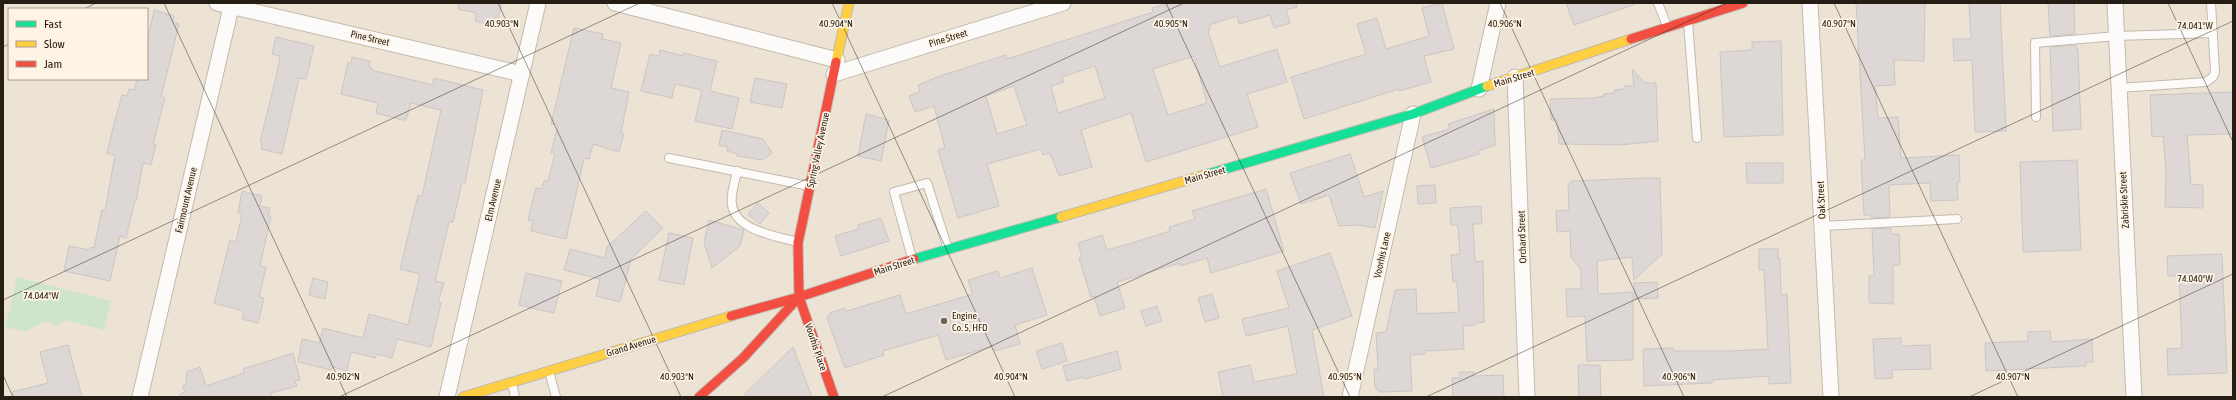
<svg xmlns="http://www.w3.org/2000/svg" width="2236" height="400" font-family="'Asap Condensed',sans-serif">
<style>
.green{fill:#cee5cb}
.building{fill:#ddd7d6;stroke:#cbc6c4;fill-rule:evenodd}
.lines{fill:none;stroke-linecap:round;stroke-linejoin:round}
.lane-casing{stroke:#c2baae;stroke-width:10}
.street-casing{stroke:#c2baae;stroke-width:17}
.fast-casing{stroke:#c2baae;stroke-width:11}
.slow-casing{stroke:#c2baae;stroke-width:11}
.jam-casing{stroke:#c2baae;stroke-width:11}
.lane{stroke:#fcfbf9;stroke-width:8}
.street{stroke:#fcfbf9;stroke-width:15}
.fast{stroke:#16e098;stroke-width:9}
.slow{stroke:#ffcf43;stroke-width:9}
.jam{stroke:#f24e42;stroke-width:9}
.ticks{fill:none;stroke:#251e15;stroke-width:1;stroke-opacity:0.45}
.poi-dot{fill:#6b6358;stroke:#fef3e4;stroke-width:1.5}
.labels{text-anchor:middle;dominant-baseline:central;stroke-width:3.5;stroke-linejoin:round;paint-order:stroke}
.street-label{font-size:10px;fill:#251e15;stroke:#fef3e4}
.poi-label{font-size:10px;fill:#251e15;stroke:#fef3e4;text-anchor:start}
.ticks-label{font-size:10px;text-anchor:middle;fill:#251e15;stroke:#fef3e4;stroke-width:3.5;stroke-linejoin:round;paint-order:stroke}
</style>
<rect width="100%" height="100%" fill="#ede3d5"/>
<!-- green -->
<path class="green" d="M17,277L111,301L104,330L66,320L56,325L45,321L25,332L5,327Z"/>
<!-- building -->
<path class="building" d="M459,3H502L498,18L494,17L492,25L475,21L476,13L458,9Z
M1170,3H1296L1297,7L1286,10L1290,23L1274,28L1270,15L1239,24L1237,16L1209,25L1210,30L1208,31L1220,67L1277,49L1287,82L1247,94L1258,127L1146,162L1131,113L1081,130L1092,167L1059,176L1050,153L1043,155L1041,149L987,164L999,206L958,218L938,150L945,148L934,106L915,112L909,96L920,92L918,85L940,76L1006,55L1007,59L1153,12L1152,8ZM1194,56L1207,103L1168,115L1153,69ZM1095,66L1105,98L1058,113L1051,86L1064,82L1062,77ZM1014,86L1027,125L997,134L986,96Z
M1442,3L1454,49L1424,56L1431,82L1399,91V89L1304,119L1291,77L1366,54L1357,24L1377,18L1386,49L1429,36L1422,8Z
M1566,3H1633V5L1574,25Z
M1856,3H1925L1924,61L1894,60L1895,85L1875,86L1878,118L1898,117L1901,158L1959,155L1960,182H1957L1958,200L1931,201L1930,183L1889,185L1890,217L1872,218L1871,215H1864L1861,160H1865Z
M1969,3H2000L2006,131L1975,132L1972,60L1954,61L1953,39H1971Z
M2048,3H2074L2075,34L2050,36Z
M154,10L174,16L173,22L179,24L161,97L165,98L153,144L156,145L151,165L143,163L136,201H135L126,238L120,236L110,281L64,271L69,246L90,250L91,247L94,248L102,210L105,211L115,155L107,153L114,124L122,95L127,96L129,89L134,90L137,79H147V43Z
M574,28L603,34L602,39L621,43L611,88L629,92L621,133L624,134L619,152L593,144L589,159L584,158L566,239L531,231L533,221L528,220L536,188L542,189L544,181H548L555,154L551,153L558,125L551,124Z
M276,37L314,46L306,79L299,78L282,154L261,149L262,143L260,142L277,73L280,56L272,54Z
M1781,41L1783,135L1724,137L1720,52L1752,50V42Z
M2076,45V49H2078L2081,129L2053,131L2050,47Z
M660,50L683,56V53L717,61L710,91L739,98L732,129L695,121L702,90L675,84L672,98L641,91L650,54L659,56Z
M352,57L370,61L369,67L372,68L371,70L433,85L434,78L483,90L465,183L462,182L453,222H449L435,281L444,283L438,302L441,303L431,347L397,339L392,358L377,354L375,358L351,352L347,371L333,367L331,370L298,362L302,339L319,343L323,328L363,338L369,314L408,325L420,274L400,269L418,195L422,196L441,110L411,103L406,120H402L376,113L378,103L341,94L348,62L351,63Z
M1632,69L1645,83H1656L1658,141L1620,145L1559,144L1557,120H1551L1550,99L1594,98L1604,96V94L1614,93V90L1624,89V86H1634Z
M755,78L787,84L782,108L750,102Z
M2233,92V134L2187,135L2191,184L2203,185V208L2165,207L2166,171L2163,136L2152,137L2150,95Z
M1494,109L1495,145L1478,151L1479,154L1431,168L1422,137L1450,129L1448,124Z
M866,114L889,120L881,161L858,156Z
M722,130L763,139L772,153L762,160L737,156V154L727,151L728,147L719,145Z
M1350,154L1364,197L1383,191L1375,228L1359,225L1339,226L1329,195L1301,204L1290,173Z
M2077,160L2081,250L2023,252L2020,162Z
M1746,163H1783V183H1747Z
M1643,178H1660L1662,254L1634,280L1632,257L1597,261L1598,294L1633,292V360L1587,361L1585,316L1567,317L1566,289H1581V269L1571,257L1570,231L1557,232L1556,211L1569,210L1568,186L1571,181Z
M1435,185L1436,203L1418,204L1417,186Z
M1266,189L1284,251L1211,273L1207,258L1180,266V263L1117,282L1125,308L1100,316L1094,296L1091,297L1079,258L1082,257L1078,243L1102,235L1107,250L1132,243L1170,231L1169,227L1195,219L1192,211Z
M242,191L262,196L260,206L270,208L268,216H271L260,266L266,267L259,297L264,298L258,323L242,319L244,311L214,303L230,240L236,242L242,214L238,213Z
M758,203L769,213L760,224L748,214Z
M1481,206L1482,224H1473L1475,262L1483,261L1484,322L1476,323L1475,325L1463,326L1464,349L1425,351V354L1410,355L1412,391L1380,392L1375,388L1374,369H1378L1376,333L1386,332L1395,290L1416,289L1417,314L1459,312L1457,282H1453L1451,255L1460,254L1458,225H1451L1450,208Z
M646,211L663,228L631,259L620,302L596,296L600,279L564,270L570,249L605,258L607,247Z
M881,218L889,241L841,256L835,236L858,229V225Z
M709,220L744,230L740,246L712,268L704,243Z
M1891,228V234H1899L1900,265H1893V304L1869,303V276H1874L1872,229Z
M669,233L693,238L684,285L659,280Z
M1759,249H1778V259L1780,258L1781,295L1787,294L1791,383L1769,384V376L1712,380V383L1644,386L1643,349L1673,348V351H1732L1768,349L1764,270H1759Z
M1330,253L1352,316L1312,330L1324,397H1223L1218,372L1250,365L1254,382L1297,374L1288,326L1246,336L1242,319L1289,308L1277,271Z
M2222,254L2227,373L2168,375L2167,349L2182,348L2179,276H2168L2167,256Z
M1032,268L1047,315L1015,325L1020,344L995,351L994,346L946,360L938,335L883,351L884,355L845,368L827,318L830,313L845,308L847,311L900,295L906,314L973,294L968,280L998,271L1000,278Z
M526,273L562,281L554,313L519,305Z
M313,278L328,282L325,299L309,295Z
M1657,282L1658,298L1635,299L1634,283Z
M1212,294L1219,318L1205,322L1198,298Z
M1157,306L1162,321L1146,326L1141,311Z
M2050,331L2051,342L2092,339L2093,362H2086V366L1986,371L1985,343L2028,341V332Z
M1901,338V346L1930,345L1931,369L1892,370V378L1875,379L1873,339Z
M1062,343L1067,361L1042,369L1036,351Z
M68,345L82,397H13L12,392L48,383L40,352Z
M793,347L812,397H742Z
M1117,351L1121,369L1085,379L1084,377L1067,381L1063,366Z
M293,353L300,380L295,381L297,386L271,393V397H180V394L185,392L183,386L186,384L187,372L200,367L206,386L244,373L243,369Z
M1578,365H1600L1601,397H1579Z
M1460,372H1474V376L1503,375L1504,397H1453L1452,378H1460Z"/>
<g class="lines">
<defs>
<path id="lane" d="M1658,3L1667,26
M1688,22L1697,138
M2119,88L2206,82L2213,77L2215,72L2211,3
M2036,117L2035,43L2117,36L2213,33
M669,158L809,186
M737,171C735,182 730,195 732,205C736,231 777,236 797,242
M1822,226L1957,219
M912,258L894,192L927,183L948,249
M549,371L556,397
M512,383L515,397"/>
<path id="street" d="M217,3L522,74
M615,3L837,60
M1810,3L1831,397
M2115,3L2134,397
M834,74L1063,3
M1515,77L1527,397
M1479,89L1498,3
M140,397L232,3
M447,397L538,3
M1350,397L1413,114"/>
<path id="fast" d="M1208,174L1413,114L1487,86
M914,259L1061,217"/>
<path id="slow" d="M836,62L849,3
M1487,86L1631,39
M1061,217L1208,174
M463,397L731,316"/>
<path id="jam" d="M1631,39L1743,3
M731,316L799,297L914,259
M699,397L743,358L799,297
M834,397L799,297L798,243L836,62"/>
</defs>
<!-- lane casing -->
<use href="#lane" class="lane-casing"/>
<!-- street casing -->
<use href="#street" class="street-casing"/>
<!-- fast casing -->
<use href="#fast" class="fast-casing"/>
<!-- slow casing -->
<use href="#slow" class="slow-casing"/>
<!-- jam casing -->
<use href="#jam" class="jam-casing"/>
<!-- lane -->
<use href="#lane" class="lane"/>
<!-- street -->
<use href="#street" class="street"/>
<!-- fast -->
<use href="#fast" class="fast"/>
<!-- slow -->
<use href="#slow" class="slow"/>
<!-- jam -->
<use href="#jam" class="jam"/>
</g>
<!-- ticks -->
<path class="ticks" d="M164,3L347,397M498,3L681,397M832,3L1015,397M1166,3L1350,397M1500,3L1684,397M1834,3L2018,397M2168,3L2233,142M84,9L96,3M3,47L9,44M3,300L640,3M3,375L13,397M339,397L1184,3M882,397L1727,3M1426,397L2233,21M1969,397L2233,274"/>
<!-- markers -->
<circle class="poi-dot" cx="944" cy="321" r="4"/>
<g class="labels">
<!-- street labels -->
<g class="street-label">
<text transform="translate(370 38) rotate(13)">Pine Street</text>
<text transform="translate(948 38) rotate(-17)">Pine Street</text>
<text transform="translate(1514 78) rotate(-17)">Main Street</text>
<text transform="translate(818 150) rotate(-78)">Spring Valley Avenue</text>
<text transform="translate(1205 175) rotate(-16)">Main Street</text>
<text transform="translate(186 200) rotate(-77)">Fairmount Avenue</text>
<text transform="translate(493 200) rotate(-77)">Elm Avenue</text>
<text transform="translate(1821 200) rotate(-93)">Oak Street</text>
<text transform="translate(2124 200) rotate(-93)">Zabriskie Street</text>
<text transform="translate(1522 237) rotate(-92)">Orchard Street</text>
<text transform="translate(1382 255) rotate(-77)">Voorhis Lane</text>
<text transform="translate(894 266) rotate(-18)">Main Street</text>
<text transform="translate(631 346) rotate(-17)">Grand Avenue</text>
<text transform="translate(816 347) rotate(71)">Voorhis Place</text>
</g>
<!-- poi labels -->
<g class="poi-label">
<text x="952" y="315">Engine<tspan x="952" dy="12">Co. 5, HFD</tspan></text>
</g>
</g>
<g class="ticks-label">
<text x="502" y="27">40.903°N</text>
<text x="836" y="27">40.904°N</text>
<text x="1171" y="27">40.905°N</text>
<text x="1505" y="27">40.906°N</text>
<text x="1839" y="27">40.907°N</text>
<text x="2195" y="29">74.041°W</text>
<text x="2195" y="282">74.040°W</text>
<text x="41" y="299">74.044°W</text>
<text x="343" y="380">40.902°N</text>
<text x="677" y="380">40.903°N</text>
<text x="1011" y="380">40.904°N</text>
<text x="1345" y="380">40.905°N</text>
<text x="1679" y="380">40.906°N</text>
<text x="2013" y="380">40.907°N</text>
</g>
<!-- border -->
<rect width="2236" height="400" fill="none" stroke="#251e15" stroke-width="8"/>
<!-- legend -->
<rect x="8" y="8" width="140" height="72" fill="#fef3e4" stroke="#a79e91"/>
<rect x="16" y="21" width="20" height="6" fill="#16e098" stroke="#a79e91"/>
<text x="44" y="28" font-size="12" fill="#251e15">Fast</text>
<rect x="16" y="41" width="20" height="6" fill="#ffcf43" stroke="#a79e91"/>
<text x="44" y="48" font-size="12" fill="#251e15">Slow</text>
<rect x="16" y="61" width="20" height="6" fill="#f24e42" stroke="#a79e91"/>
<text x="44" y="68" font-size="12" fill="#251e15">Jam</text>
</svg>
